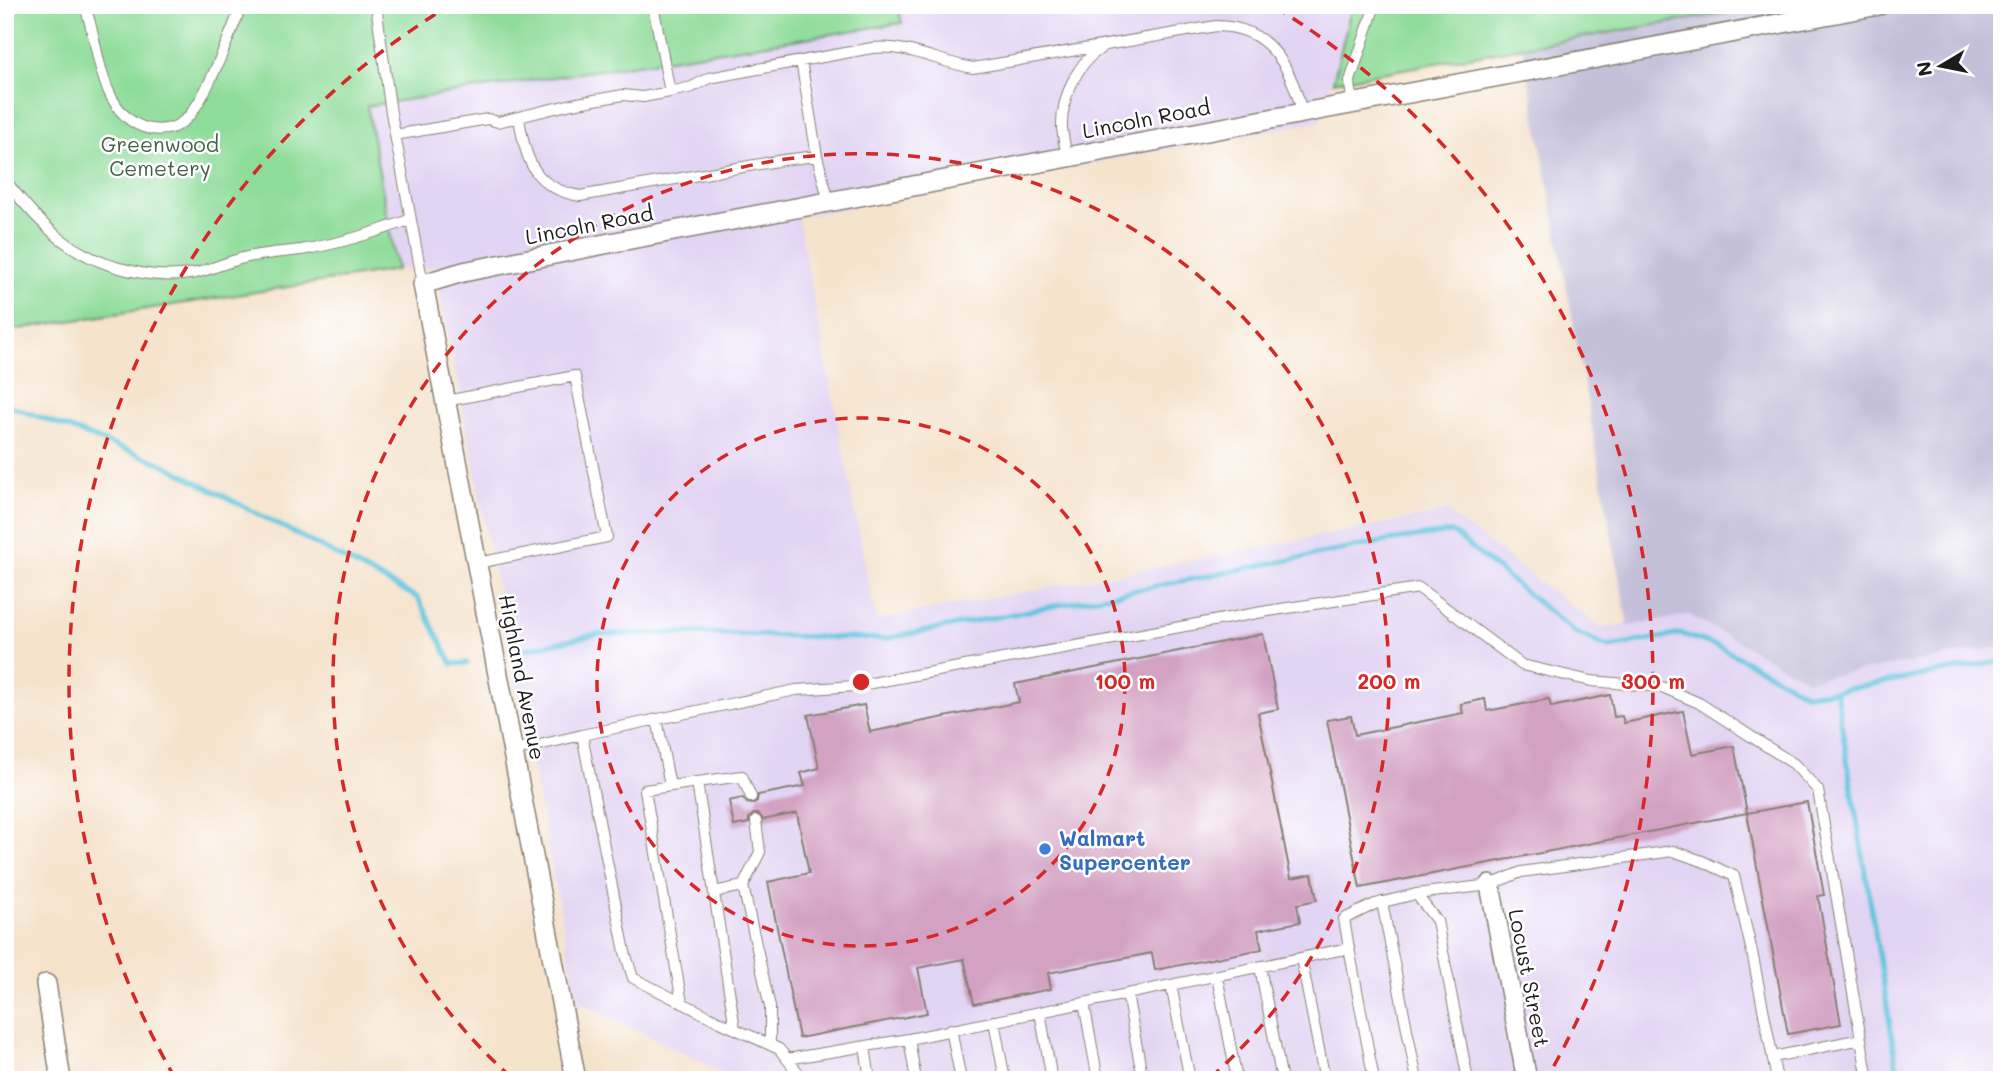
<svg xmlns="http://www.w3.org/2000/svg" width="2007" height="1085" font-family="Mali,sans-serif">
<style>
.built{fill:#e2d4f3}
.industrial{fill:#c5c0da}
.green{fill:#8edc9a;stroke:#557c5b;stroke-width:2}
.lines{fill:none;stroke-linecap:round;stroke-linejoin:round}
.stream{stroke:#5fc4dd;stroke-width:5}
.building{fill:#d3a1c2}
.service-casing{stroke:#888074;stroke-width:12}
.minor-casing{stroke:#888074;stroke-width:22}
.service{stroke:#fff;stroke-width:10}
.minor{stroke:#fff;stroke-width:19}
.ring{fill:none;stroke:#d62828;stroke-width:3.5;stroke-dasharray:12 9}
.shop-dot{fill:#3f7fe0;stroke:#fff;stroke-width:2.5}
.labels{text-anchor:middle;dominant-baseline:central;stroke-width:5;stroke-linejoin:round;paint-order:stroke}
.street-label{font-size:21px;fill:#1c1c1c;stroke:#fff}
.park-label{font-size:21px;fill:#445f48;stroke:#fff}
.shop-label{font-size:21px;font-weight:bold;fill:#366cbe;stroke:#fff;text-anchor:start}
.centre{fill:#d62828;stroke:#fff;stroke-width:3.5}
.ring-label{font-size:21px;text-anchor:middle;font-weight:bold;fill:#d62828;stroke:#fff;stroke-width:5;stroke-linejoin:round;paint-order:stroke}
</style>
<rect width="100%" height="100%" fill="#fff"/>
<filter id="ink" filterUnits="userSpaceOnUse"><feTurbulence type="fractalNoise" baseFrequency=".0143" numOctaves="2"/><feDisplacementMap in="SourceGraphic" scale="14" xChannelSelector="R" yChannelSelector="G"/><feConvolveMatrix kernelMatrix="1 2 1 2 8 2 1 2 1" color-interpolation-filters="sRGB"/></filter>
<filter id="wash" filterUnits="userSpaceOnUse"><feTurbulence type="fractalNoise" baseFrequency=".00686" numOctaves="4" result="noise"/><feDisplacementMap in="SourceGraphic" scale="28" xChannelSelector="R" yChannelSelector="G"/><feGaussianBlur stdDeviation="1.57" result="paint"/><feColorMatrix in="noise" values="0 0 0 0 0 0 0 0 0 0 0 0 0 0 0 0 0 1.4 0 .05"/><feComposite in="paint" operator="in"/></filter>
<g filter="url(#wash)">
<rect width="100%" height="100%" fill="#f5e3cc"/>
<!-- built -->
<path class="built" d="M898,5H1352L1321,121L798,217L876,620L1447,512L1601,628L1689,615L1807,680L2002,647V1080H738L578,1002L435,267L397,270L367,106L901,23Z"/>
<!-- industrial -->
<path class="industrial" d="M1775,5H2002V647L1807,680L1689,615L1628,626L1523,47Z"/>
<!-- green -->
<path class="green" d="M5,5H898L902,23L367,106L397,270L5,331Z
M1352,5H1775L1523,47L1333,82Z"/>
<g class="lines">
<!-- stream -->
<path class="stream" d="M5,404L163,464L418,598L452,664L467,663
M517,651L599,634L701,633L884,639L1387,541L1452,532L1574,632L1609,647L1681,634L1718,646L1807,694L1836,691L2002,661
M1836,691L1899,1080"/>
</g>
<g id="blocks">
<!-- building -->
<path class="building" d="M1263,634L1278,709L1258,713L1291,878L1312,874L1317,900L1297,904L1300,922L1258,930L1262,949L1155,970L1152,953L1048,973L1051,989L974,1004L964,959L918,968L927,1013L799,1038L768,882L809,873L797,813L763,820L759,814H754L749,818V823L734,826L729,801L743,798L747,803L753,804L757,801L758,795L805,786L801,773L819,768L808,715L864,705L870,732L1019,702L1015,684Z
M1610,695L1614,717L1622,716L1624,723L1683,711L1692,754L1734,746L1747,813L1360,888L1327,720L1351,716L1355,735L1463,713L1461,704L1485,699L1487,711L1549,699L1551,707Z
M1807,802L1824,895L1818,896L1841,1024L1788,1034L1747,813Z"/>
</g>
</g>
<g filter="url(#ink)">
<use href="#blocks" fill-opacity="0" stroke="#888074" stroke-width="2"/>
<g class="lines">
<defs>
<path id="service" d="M84,5C96,33 96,65 109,92C117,110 131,126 151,129C164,131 175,129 185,120C206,101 230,33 242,5
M376,5L391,113L423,284
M653,5L670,92
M801,61L817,156L829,202
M1352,103L1350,81L1375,5
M519,118C526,160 533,188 580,196L783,160L817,156
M395,135L488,119L498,122L572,104L623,95L643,97L670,92L692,87L709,78L872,48C908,44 938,62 973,68L1216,26C1269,26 1291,67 1302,112
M1067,156C1065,147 1063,137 1062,128C1061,100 1076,64 1100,49
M5,180C41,226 73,259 132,271C153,276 175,277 196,273C215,268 233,259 253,256C269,253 285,252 301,250C338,244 374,233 409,220
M446,401L575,376L607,537L478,563
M657,719L670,786
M582,735L796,690L855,686L1268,611L1419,588L1522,665L1591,681L1662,687L1699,703L1794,764L1818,790L1868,1080
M514,751L582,735L625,952L633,978L720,1022L779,1049L804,1080
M697,782L742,776L751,797
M743,886L760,852L756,821
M714,892L743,886L770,1007V1045
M1416,894L1490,885L1521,872L1673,851L1702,861L1734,876L1752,952L1777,1080
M1382,902L1417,1080
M1349,948L1374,1080
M1301,958L1325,1080
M1260,967L1282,1080
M1217,976L1237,1080
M1171,985L1190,1080
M1127,994L1143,1080
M682,1003L645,790L697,782L735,1029
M1084,1003L1098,1080
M1040,1012L1052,1080
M994,1021L1005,1080
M951,1029L961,1080
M865,1046L870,1080
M1773,1057L1861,1039
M787,1059L909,1039
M916,1080L909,1039L1349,948L1344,919L1375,904L1416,894L1437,921L1468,1080"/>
<path id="minor" d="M1490,885L1527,1080
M46,984L61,1080
M576,1080L423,284L463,272L620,241L1879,5"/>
</defs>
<!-- service casing -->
<use href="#service" class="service-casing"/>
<!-- minor casing -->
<use href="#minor" class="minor-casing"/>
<!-- service -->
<use href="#service" class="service"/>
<!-- minor -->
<use href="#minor" class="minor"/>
</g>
</g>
<!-- distance rings -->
<g class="ring">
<circle cx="861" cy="682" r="264"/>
<path d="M511 1077A528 528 0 1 1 1211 1077"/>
<path d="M175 1078A792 792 0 0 1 447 7M1275 7A792 792 0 0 1 1547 1078"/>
</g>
<!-- markers -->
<circle class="shop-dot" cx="1045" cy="849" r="7"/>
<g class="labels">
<!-- street labels -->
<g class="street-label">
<text transform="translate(1146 118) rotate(-11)">Lincoln Road</text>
<text transform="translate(589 224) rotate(-11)">Lincoln Road</text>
<text transform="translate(523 677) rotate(79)">Highland Avenue</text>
<text transform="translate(1530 978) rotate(79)">Locust Street</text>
</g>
<!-- park labels -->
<g class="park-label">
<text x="160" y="143">Greenwood<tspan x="160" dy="24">Cemetery</tspan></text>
</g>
<!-- shop labels -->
<g class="shop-label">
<text x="1059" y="837">Walmart<tspan x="1059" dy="24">Supercenter</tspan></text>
</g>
</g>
<circle cx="861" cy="682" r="10" class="centre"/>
<g class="ring-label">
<text x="1125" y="689">100 m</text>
<text x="1389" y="689">200 m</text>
<text x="1653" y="689">300 m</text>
</g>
<!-- margin -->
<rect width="2007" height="1085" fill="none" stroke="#fff" stroke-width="28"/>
<!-- north arrow -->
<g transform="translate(1941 66) rotate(260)" stroke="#ffffff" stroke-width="5" paint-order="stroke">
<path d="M0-5L12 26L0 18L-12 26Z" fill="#1c1c1c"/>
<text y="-10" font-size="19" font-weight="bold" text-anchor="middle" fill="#1c1c1c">N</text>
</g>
</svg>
